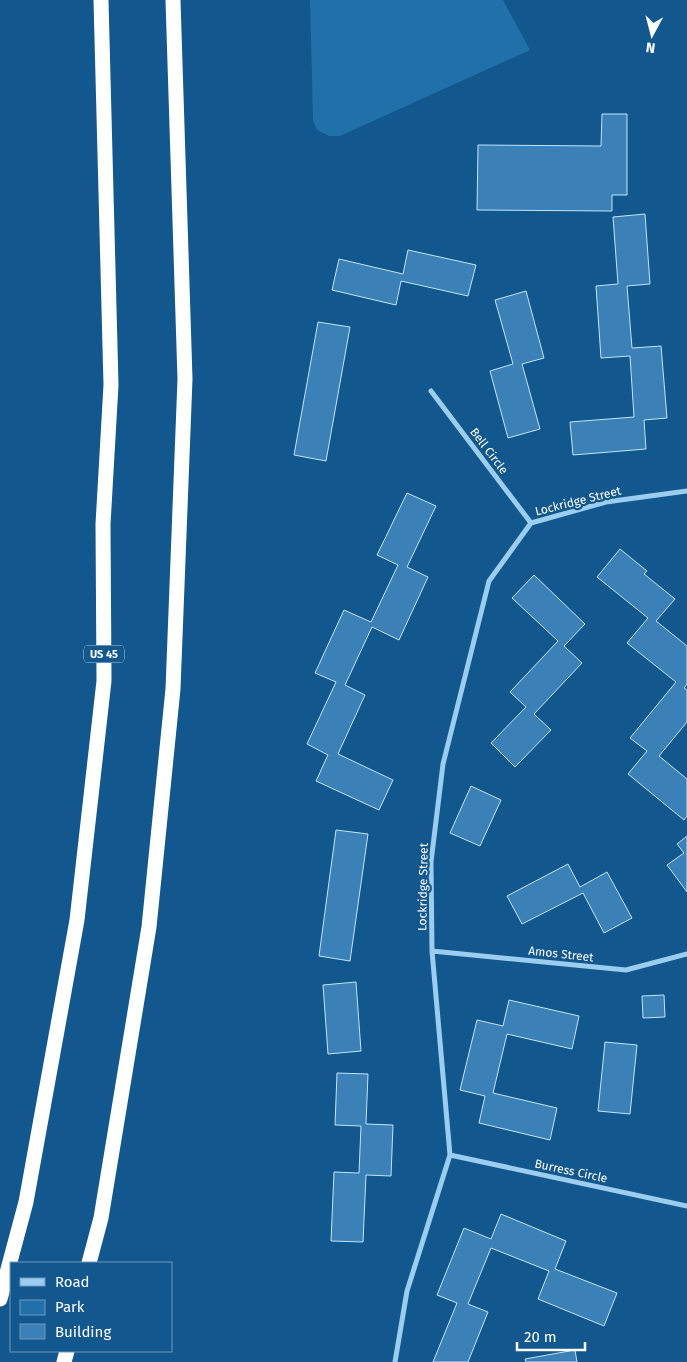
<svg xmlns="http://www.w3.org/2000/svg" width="687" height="1362" font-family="'Fira Sans',sans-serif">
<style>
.green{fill:#2170aa}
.building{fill:#3b81b7;stroke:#c2e4fc}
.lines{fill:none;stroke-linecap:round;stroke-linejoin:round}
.street{stroke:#9bcdf1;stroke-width:5}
.highway{stroke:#fff;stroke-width:15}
.labels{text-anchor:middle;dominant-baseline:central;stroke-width:4.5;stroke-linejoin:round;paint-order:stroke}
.shield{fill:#12578d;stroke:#b8cddd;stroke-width:1}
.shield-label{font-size:11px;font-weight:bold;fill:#fff}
.street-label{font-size:12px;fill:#fff;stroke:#12578d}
</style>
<rect width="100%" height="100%" fill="#12578d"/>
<!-- green -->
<path class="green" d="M310,0H503L530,50L340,136H329L317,130L313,121Z"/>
<!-- building -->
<path class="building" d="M602,114H627V195H612V211L477,210L478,145L601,146Z
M645,214L650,284L627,286L632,348L661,346L667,418L644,420L646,449L573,455L570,422L634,417L630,356L601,358L596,286L618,284L613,217Z
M408,250L476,265L468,296L401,281L396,305L332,290L339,259L403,274Z
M526,291L544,358L522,364L540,429L508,438L490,371L513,364L495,300Z
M318,322L350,327L326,461L294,455Z
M407,493L436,506L407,567L428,577L399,640L372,627L345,685L365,695L338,754L393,780L379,810L316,781L328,755L307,744L336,682L315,673L344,610L371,622L398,565L377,555Z
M620,549L647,571L644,574L675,599L656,621L687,646V684L684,688L687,690V722L659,756L687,779V816L684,820L628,774L647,751L630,738L676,682L627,643L648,618L597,577Z
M534,575L585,624L564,646L582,663L534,714L551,730L515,767L491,743L526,707L510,692L558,641L512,598Z
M471,786L501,800L480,846L450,833Z
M336,830L368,834L350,961L319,956Z
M687,836V892L667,865L684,853L677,844Z
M568,864L580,887L607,872L632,918L604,933L583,893L522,924L507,896Z
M356,982L361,1051L328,1054L323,985Z
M664,995L665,1017L643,1018L642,996Z
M509,1000L579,1016L572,1049L507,1034L493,1093L557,1108L550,1140L479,1123L485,1096L460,1090L477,1020L503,1026Z
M605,1042L637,1045L630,1114L598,1111Z
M337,1073L368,1074L366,1124L393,1125L391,1176L366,1175L363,1242L331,1241L334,1172L359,1173L361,1126L335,1125Z
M501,1214L566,1241L555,1269L617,1293L604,1326L538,1299L549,1271L491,1248L468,1304L488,1312L468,1362H433L457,1303L437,1295L464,1228L491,1239Z
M575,1350L577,1362H526L525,1359Z"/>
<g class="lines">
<!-- street -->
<path class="street" d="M431,391L531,523
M432,951L626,970L687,954
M450,1155L687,1206
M395,1362L407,1291L450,1155L432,951L431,862L443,764L489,581L531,523L606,502L687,491"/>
<!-- highway -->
<path class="highway" d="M89,1263L101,1218L149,927L173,689L185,379L173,0
M0,1299L26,1202L77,920L104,681L103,524L111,385L101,0
M64,1362L67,1351"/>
</g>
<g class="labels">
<!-- shield labels -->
<rect class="shield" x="84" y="645.5" width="40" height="17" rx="4"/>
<g class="shield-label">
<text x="104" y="654">US 45</text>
</g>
<!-- street labels -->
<g class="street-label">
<text transform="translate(489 451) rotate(53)">Bell Circle</text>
<text transform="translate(578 501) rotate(-14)">Lockridge Street</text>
<text transform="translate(423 887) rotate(-89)">Lockridge Street</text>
<text transform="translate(561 954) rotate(6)">Amos Street</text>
<text transform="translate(571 1171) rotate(12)">Burress Circle</text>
</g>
</g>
<!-- legend -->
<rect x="10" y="1262" width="162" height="90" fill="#12578d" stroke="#719abb"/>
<rect x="20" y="1278" width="25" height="8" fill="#9bcdf1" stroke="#719abb"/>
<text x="55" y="1287" font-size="15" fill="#ffffff">Road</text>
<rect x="20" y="1300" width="25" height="15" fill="#2170aa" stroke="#719abb"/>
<text x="55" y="1312" font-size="15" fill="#ffffff">Park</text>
<rect x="20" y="1324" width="25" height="15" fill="#3b81b7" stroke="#719abb"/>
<text x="55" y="1337" font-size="15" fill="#ffffff">Building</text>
<!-- north arrow -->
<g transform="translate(652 35) rotate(187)" stroke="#12578d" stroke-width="4" paint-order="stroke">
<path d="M0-4L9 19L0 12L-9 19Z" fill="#ffffff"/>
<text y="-8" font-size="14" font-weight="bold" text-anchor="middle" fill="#ffffff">N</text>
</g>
<!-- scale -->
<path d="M517 1342v8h68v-8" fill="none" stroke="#ffffff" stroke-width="2.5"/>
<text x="524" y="1342" font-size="15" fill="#ffffff" stroke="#12578d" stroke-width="4" paint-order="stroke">20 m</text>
</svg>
